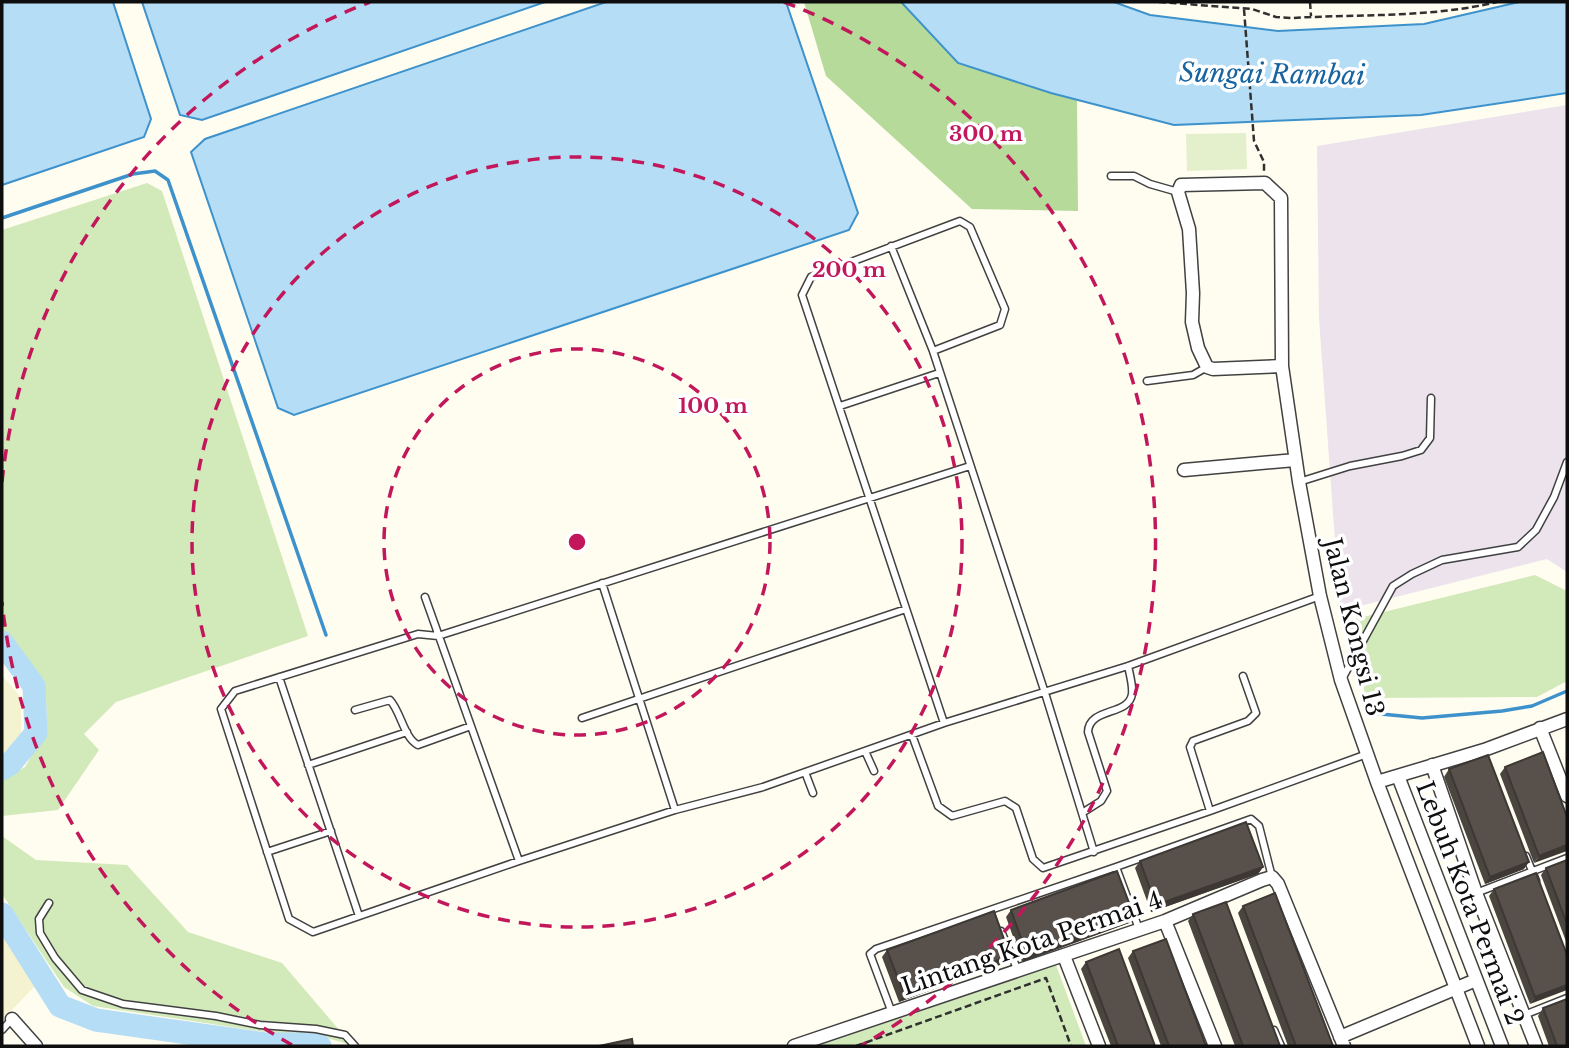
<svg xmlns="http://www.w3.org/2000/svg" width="1569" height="1048" font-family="'Libre Baskerville',serif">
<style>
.industrial{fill:#ece3ed}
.farmland{fill:#f5f2d0}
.green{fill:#d2e9ba}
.forest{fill:#b6da99}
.pitch{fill:#e3f0cb}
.water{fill:#b5ddf6;stroke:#3d92cc;stroke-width:2}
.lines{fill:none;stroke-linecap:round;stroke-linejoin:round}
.stream{stroke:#3d92cc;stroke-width:3.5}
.river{stroke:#b5ddf6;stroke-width:23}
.service-casing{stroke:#414141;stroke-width:9}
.minor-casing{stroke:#414141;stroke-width:15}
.path{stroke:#303030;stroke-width:2.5;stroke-dasharray:7 3.5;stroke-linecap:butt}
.service{stroke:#fff;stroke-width:6}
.minor{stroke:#fff;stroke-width:12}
.wall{fill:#4b4540}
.shaded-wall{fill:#3d3834}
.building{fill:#57504b;stroke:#3d3834;stroke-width:2}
.ring{fill:none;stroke:#c2185b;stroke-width:3.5;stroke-dasharray:12 9}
.labels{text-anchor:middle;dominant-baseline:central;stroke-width:7;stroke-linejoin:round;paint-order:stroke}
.street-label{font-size:24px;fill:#0e0e0e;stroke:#fff}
.water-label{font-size:26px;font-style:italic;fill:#1864a0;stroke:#fff}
.centre{fill:#c2185b;stroke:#fff;stroke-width:3.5}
.ring-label{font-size:21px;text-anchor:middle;font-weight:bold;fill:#c2185b;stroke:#fff;stroke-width:7;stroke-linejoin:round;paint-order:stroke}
</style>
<rect width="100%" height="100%" fill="#fffcf0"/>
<!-- industrial -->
<path class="industrial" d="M1567,105V572L1547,559L1340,611L1319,318L1317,146Z"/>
<!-- farmland -->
<path class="farmland" d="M2,675L21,698V733L2,756Z
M2,935L35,986L2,1020Z"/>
<!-- green -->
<path class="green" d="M147,183L162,191L308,636L116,702L84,734L99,750L58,810L2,816V781L25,767L47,729L46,694L26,662L2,637V230Z
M1535,575L1567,591V681L1537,697L1366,698L1347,621Z
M2,836L36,860L127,865L188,932L282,963L352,1045L309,1033L278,1034L93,1006L64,987L2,894Z
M1056,965L1086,1046H818Z"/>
<!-- forest -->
<path class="forest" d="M804,2H901L958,63L1051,93L1077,100L1078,211L972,209L826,76Z"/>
<!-- pitch -->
<path class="pitch" d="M1246,133L1247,169L1187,171L1186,134Z"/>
<!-- water -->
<path class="water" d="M2,2H113L151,119L144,137L2,185Z
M142,2H545L202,120L180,115Z
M606,2H786L858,213L849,230L294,415L278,408L191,152L205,139Z
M901,2H1114L1150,15L1278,31L1424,24L1519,2H1567V93L1421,115L1174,125L1051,93L958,63Z"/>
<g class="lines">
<!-- stream -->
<path class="stream" d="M2,218L133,174L155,171L168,180L326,635
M1371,713L1422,718L1502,711L1532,706L1567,691"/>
<!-- river -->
<path class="river" d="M2,642L34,686L36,733L10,764L2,769
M2,914L60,1006L96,1020L265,1044H317L320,1046"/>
<defs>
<path id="service" d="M1111,176H1134L1150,184L1178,192
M891,246L933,351L1045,693L1094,852
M933,351L1000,325L1005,309L970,227L960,221L811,277L802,295L944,723
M1147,381L1193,375L1207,367
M840,406L939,373
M970,466L438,636L418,634L235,691L221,709L289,919L313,932L519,861L675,810L763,787L944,723L1128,666L1320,596
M1299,482L1350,466L1402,456L1421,450L1430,438L1431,398
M602,583L675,810
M425,597L519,861
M279,677L359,916
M1342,679L1393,586L1412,574L1442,560L1518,547L1536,530L1554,497L1567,462
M355,710L390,700C401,712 404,738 418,745L471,726
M582,718L906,609
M912,735L938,806L952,816L1005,801L1016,808L1033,859L1043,868L1210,811L1367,754
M865,751L874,771
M308,765L407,732
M805,772L813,793
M1210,811L1190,747L1193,741L1248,721L1256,713L1243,676
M1082,813L1101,801L1107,791L1088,732C1089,707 1129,716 1132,694C1133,686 1130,675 1128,666
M267,852L331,831
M1526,856L1536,881
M1116,867L1139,929
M1476,893L1567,858
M49,903L39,919L40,933L55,958L82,990L123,1004L216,1016L260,1025L316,1029L345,1035L355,1046
M1001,931L1018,971
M892,1013L870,954L876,949L1116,867L1251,819L1259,826L1272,877
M1524,1015L1567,998
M2,1030L12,1019
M1274,1030L1281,1046"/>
<path id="minor" d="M1282,366L1213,369L1207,367L1198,348L1192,322L1193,293L1189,229L1178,192L1181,185L1265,183L1281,198L1282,366L1299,482L1320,596L1341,680L1377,782L1478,1046
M1184,470L1295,460
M1540,728L1567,796
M1432,765L1476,893L1536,1046
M1398,776L1502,1046
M1377,782L1484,750L1567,719
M1165,921L1215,1046
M1064,956L1099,1046
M12,1019L36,1046
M1340,1037L1476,980
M794,1046L1165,921L1262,880L1272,877L1278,884L1344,1046"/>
</defs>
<!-- service casing -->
<use href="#service" class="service-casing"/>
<!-- minor casing -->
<use href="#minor" class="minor-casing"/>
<!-- path -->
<path class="path" d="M1159,2L1252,9L1276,17L1292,18C1360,14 1430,18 1497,2
M1310,2L1311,16
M1244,9L1254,141L1264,162V171
M856,1046L1046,978L1071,1046"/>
<!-- service -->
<use href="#service" class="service"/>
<!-- minor -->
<use href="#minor" class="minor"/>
</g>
<!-- wall -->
<path class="wall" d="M1505,767L1567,817L1534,863L1500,774Z
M1449,769L1524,869L1485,884L1444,777Z
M1567,860V944L1541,875L1546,868Z
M1140,861L1263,867L1258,874L1151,912L1135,868Z
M1494,889L1567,955L1530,1004L1489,896Z
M1243,906L1333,1046H1288L1238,913Z
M1011,910L1129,923L1022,962L1006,917Z
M1193,914L1280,1046H1235L1188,921Z
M887,950L1010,956L1005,963L899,1002L882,957Z
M1133,951L1206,1046H1161L1128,958Z
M1086,962L1155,1046H1111L1081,969Z
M1543,1008L1567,1046H1549L1538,1016Z"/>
<!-- shaded-wall -->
<path class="shaded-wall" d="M1567,845V851L1534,863L1539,856Z
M1529,862L1524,869L1485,884L1490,877Z
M1263,867L1258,874L1151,912L1156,905Z
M1134,916L1129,923L1022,962L1027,955Z
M1010,956L1005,963L899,1002L904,994Z
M1567,985V990L1530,1004L1535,997Z"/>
<!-- building -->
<path class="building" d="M1543,752L1567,817V845L1539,856L1505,767Z
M1488,755L1529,862L1490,877L1449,769Z
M1246,822L1263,867L1156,905L1140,861Z
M1567,860V924L1546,868Z
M1117,871L1134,916L1027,955L1011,910Z
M1536,873L1567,955V985L1535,997L1494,889Z
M1275,893L1333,1046H1296L1243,906Z
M1226,902L1280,1046H1243L1193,914Z
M994,911L1010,956L904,994L887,950Z
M1166,939L1206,1046H1169L1133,951Z
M1119,949L1155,1046H1118L1086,962Z
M1567,999V1046H1557L1543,1008Z
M632,1039L633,1046H599Z"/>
<!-- distance rings -->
<g class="ring">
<circle cx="577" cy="542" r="193"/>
<circle cx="577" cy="542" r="385"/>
<path d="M292 1045A578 578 0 0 1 2 602M2 482A578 578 0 0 1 370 2M784 2A578 578 0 0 1 862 1045"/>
</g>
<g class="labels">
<!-- street labels -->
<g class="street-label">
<text transform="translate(1354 627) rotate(76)">Jalan Kongsi 13</text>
<text transform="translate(1470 903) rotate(69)">Lebuh Kota Permai 2</text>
<text transform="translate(1032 943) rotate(-19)">Lintang Kota Permai 4</text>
</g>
<!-- water labels -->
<g class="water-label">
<text transform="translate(1272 74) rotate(1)">Sungai Rambai</text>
</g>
</g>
<circle cx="577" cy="542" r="10" class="centre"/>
<g class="ring-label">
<text x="986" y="141">300 m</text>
<text x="849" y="277">200 m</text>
<text x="713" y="413">100 m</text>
</g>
<!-- border -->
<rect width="1569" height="1048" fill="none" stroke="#0e0e0e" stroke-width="7"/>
</svg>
